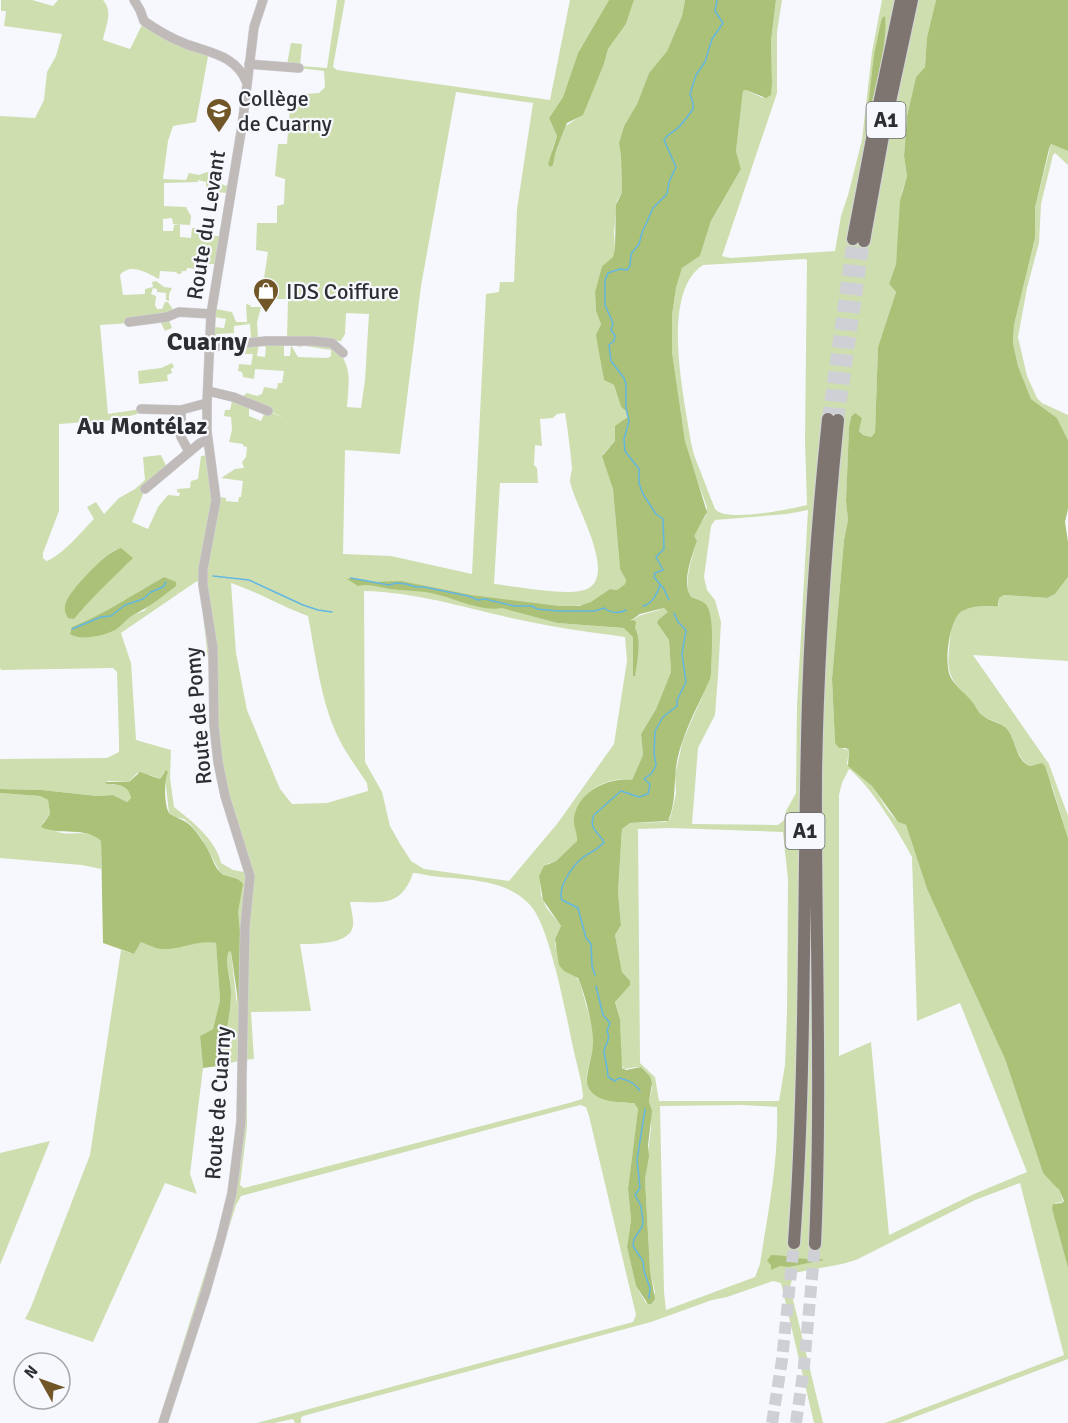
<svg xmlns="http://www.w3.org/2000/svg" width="1068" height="1423" font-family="Signika,sans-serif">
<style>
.green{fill:#cedeaf;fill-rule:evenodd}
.forest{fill:#aac177}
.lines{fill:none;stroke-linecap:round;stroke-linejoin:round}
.stream{stroke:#64b7e1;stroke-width:1.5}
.highway-tunnel{stroke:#ced0d5;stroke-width:12;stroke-dasharray:12 6;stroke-linecap:butt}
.minor-casing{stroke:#d2d4d9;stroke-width:10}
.highway-casing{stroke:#d2d4d9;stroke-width:14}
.minor{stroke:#c0bbb8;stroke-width:9}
.highway{stroke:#7f7570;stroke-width:12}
.labels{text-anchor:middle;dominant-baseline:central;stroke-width:4.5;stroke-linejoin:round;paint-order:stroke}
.shield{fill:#f6f8fe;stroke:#696b6f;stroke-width:1.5}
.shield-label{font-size:21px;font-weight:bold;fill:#2d2e32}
.poi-label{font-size:22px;fill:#2d2e32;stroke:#f6f8fe;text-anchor:start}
.street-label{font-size:22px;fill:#2d2e32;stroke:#f6f8fe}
.neighbourhood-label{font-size:24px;font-weight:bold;fill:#2d2e32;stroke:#f6f8fe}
.quarter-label{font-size:26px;font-weight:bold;fill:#2d2e32;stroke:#f6f8fe}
</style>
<rect width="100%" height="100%" fill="#f6f8fe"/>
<!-- green -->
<path class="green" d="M1,0H32L53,6L58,0H103C114,12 105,27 103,40L130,49L144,21L209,51L196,122L173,126L168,141L163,179L186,180L189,173L199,175L207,172L216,177L215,181L226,186L229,182L228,193L213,192V188L206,187V182L198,180V182L164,183V206L186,207L191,216L190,225L173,224L172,218L163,219V231H173L174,225L180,224V237L191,238L192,228H203V235L219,236L220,228H224L219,264H198L197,269L187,268L186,271H182L181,274H178L176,272L160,271L159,279C147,273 131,262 120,275L123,295L145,294V289L153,287L152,282L156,281L164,287L172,288L169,294V301L166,300V293L157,292V289L153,288L151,294L156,296L155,305L157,309H162L165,302H168L174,311L166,312L172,328L165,331L160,321L100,325L108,414L141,409V413L114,420L59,424V511L43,553V558L46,561C61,557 83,530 94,519L87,507L96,502L104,514L119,498L135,489L145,480L143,457L161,455L168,470L145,489L132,522L148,529L158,507L168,495L179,496L180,493L177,492V489L190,488L191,481L198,479L201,456L210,455L216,496L226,498V501L238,502L239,497H241L243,481L221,478L235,469L244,468L242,462L246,457L247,447L243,446V444L229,442L232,430L231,417L224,416L225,410H230L232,401L249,408V416L261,421L265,412L268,411L284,418L242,397L247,393L257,396L262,394L264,387L277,389L278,383H282L284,371L255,369L254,379L243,377L242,372L238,371L239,364L251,365L253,354H241L242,345L259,342L257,356L265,357L266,347L264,346V342H284V356H290L291,345L298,357L328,358L331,356V350L305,346L298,347L299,340L332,343C353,366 349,378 347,407L361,408L365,380L369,314L346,313L345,334L341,341L287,338L288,299H265L263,284L268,252L256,250L257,223H277V206L284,204L285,179L275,176L278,144H287L291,95L319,93L325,87L324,71L299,68L287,64L291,43L302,44L300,66L327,68L337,0H345L333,67L337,70L550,100L570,0H609L578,53L563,97L549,118L557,136L552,150L553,165L556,151L566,126L583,114L604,64L608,49L626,24L634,0H685L682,16L667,51L649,73L637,104L624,126L619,143L621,156L622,192L617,201L614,233L615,248L613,257L602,266L595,292L596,311L601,324L598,331L604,380L614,385L621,407L627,412L628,417C618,429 617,423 615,441L603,454L613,489L620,569L626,580L625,584L617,590L610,589C603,594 597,600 589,603C569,610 542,605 521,602L517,612L557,623L623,628C640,611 645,616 664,608L669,612L658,620L657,623L669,640L671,672L656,709L641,734L643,755L632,780C612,776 584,788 578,809C575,820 578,830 577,841L556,861L547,864L540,881L541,895L546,907L561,926L555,939V945L567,972C580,976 581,985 584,997C587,1010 593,1024 594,1037C594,1049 589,1062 587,1074C583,1101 615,1103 634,1103L638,1109L628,1189L631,1220L627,1247L636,1286L646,1303L655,1293L650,1270L645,1179L651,1128L649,1102L652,1088L650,1076L641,1067H637L624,1069L621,1064L620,1019L615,1001C618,993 626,990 629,981L622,972L615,935L621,925L618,892L622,829L630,823L666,822L670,818L673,807L676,793L675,775L683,740L702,697L711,639V626L697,599L689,596C684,579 692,558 697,541L693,536L706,515L707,507L694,472L685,441L672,352V315L676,288L682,268L700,256L711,221L741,169L736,151L743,91L746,90L763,98L772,82L771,41L776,0H782L777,32V93L722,256L730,258L835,251L841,216L848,195L862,140L872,52L882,0H936L927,37L925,67L916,77L907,116L904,156L907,176L902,192L896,264L889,284L896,292L878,347L875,434L871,437L863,435L859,431L862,418L851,417L849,427L846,501L848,520L844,540L832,679L835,743L841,748L849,750L847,764C854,772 865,777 872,786C882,798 890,821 906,825L927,889L1005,1059L1043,1173C1053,1181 1061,1190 1063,1202L1055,1203L1052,1209L1068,1268V1359L899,1423H885L1064,1355L1020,1183L975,1200L856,1260L842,1264L794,1273L790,1287L823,1423H814L781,1283L773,1281L727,1297L712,1300L651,1322L303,1416L301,1418V1423H295L293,1419L274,1423H257L633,1322L636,1315L589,1116L586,1107L580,1105L241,1196L236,1205L168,1423H158L228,1200L237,1143L239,1061L218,1066C224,1041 231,1018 231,992C231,979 224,961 229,950L231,952L237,1005L238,912L236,878L228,877L220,872L202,839L191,825L184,819L171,816L169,813L165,778L167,772H164L160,779L153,776L137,773L129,782L107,781V784C117,784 129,785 131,798L127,802L113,795L97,796L42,790L0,789V759L107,758L119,752V741L117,672L113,668L1,670L0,668V116L35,118L44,100L47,72L56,56L62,34L4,26L6,11H1ZM456,92L533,103L517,209L514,282H500L499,292L486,294L472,574L391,556L343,554L345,450L400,454L421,286ZM805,259L807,260L805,441L807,505C790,509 726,523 715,509L694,455L691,443C685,400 659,294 703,265ZM565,413C568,430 570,450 572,467C572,472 570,476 570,481C574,505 616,571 589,588C573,598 514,586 494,584L500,483H538L537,468L534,465L535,445L542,446L540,419L553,418L557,414ZM808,510L797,705L796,793L786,811L784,820L778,825L692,824L698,748L715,715L718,676L721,622L715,600L707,590L704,577L711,526L715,520L787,514ZM116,549L128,563L90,599L74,619L67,601C77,581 98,563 116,549ZM164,577L169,580L144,611L132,615L113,631L99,635L72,627C106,614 134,595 164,577ZM197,581L200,587L224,804L244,866V872L233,870L221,863C216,840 192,821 174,807L170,778L171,750L136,740L131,663L121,633ZM231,583C258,592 282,607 308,616C316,657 320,697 337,735C345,752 357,768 367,783L368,791L327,803L292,804L280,789L247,710L236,653ZM364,591C416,592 465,608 516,619C552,627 588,632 625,637L627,661L614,744L557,824L509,881L424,869L411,861L399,842L390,826L382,792L365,762ZM849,769C870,785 900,834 912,857L917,1021L960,1003L1027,1172L974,1194L889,1235L871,1042L839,1056V795L842,783ZM671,828L783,832L788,880L787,1012L785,1065L779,1101H659L655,1077L640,1063L638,829ZM413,873C419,873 425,875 431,876C464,880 507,878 531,906C550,928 566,1015 573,1047C576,1063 582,1080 583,1097L582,1099L569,1103L244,1188L240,1185L247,1127V1090H243V1060L254,1059L251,1012L311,1011L300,944C313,944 350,945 353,926C354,919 351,909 350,902C381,902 401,908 413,873ZM743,1105L777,1107C779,1159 768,1212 760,1264L755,1277L666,1310L664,1292L660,1106Z
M1051,144L1068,151V165L1055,153L1053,155L1041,204L1039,243L1027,288L1018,337L1027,376L1037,398L1042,403L1068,415V440L1057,418L1031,399L1018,366L1013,343L1014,325L1035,238V208Z
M246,304L250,305L251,307H261L257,323L258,337L251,338L250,324L234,326V333L216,334V344H214V327L224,328L226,319L215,317L216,309L232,312L236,322H247Z
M172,363L174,367L171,369L172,373L167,375L168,381L139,384L138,371L161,368Z
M1068,577V661L973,655L1049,764L1068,816V838L1052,786L1039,764L1030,766C1017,760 1013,735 1001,725C996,720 987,720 981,714C977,710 975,704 970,700C946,675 947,672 950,638C951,627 953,616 963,610C977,603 987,609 999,605V598L1004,595L1047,598L1055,594Z
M0,793L40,796L48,800L50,814L43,823C47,825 51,829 55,831C71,838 87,827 101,841V869L82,865L0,858Z
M205,941L216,943L220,1000L213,1029L200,1036L203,1068L190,1174L197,1194L165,1183L93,1342L25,1319L31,1307L90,1155L121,950L134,954L141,942L182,947Z
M50,1141L0,1265V1153Z"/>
<!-- forest -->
<path class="forest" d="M609,0H634L626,24L608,49L604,64L583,115L567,123L556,151L553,165L550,167L548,164L557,136L549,118L563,97L578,53Z
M685,0H776L771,41L772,82L771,95L766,98L746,90L743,91L736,151L741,169L711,221L700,256L682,268L676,288L672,315V352L685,441L707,512L694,536L697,541C692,556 681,583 691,597C696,599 704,601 707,606C715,619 711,657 711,673L710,679C698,706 683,732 677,761C673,782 677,801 668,821L630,823L622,829L618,892L621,925L615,935L622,972L630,981V985L615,1002L620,1019L622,1068L626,1070L641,1067L650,1076L652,1083L649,1102L652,1111L648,1146L649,1156L645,1179L650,1270L655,1299L651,1304H648L636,1286L627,1247L631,1220L628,1189L638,1109L634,1103C618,1103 585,1102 587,1078C588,1066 593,1054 593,1042C594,1029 584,990 578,978L564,971L559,965L555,939L561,926L543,900L539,876L544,866L556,861L577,841C578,834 573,826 574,818C578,791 609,777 632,780L643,755L641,734L656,709L671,672L669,640L657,623L658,620L668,612L664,608L640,614L630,621L634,620L636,622L635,628C642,641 637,661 635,676H633V637L624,628L557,623L502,608C479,612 453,597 431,593C416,590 403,591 390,589C379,587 368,583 358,586L347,579L351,578L372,582L401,581L471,595L559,606H579L591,602L610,589L617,590L625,584L626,580L620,569L613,489L602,456L615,441V426L628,417L627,412L621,407L614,385L604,380L597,341L596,335L601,324L596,311L595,292L602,266L613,257L615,248L616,205L622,192L621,156L619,143L624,126L637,104L649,73L667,51L682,16Z
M936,0H1068V151L1051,144L1049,149L1035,208V238L1014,325L1013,343L1018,366L1031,399L1057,418L1068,440V509L1065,522L1068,542V577L1055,594L1047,598L1004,595L999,598L998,606C985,607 975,604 962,611C949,619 944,662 950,676C955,687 967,694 974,704C976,707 978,712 982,715C989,721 999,722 1006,728C1016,739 1015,760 1030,766L1042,763L1045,766L1068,838V1268L1052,1209L1053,1204L1062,1203L1064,1201L1059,1190L1043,1173L1005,1059L927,889L906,825L898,822L872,786L848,766L849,750L846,748H839L835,743L832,679L844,540L848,520L846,501L849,427L851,417L855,413L862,418L859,431L863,435L871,437L875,433L878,347L896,292L889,284L896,264L900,201L907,176L904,156L907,116L916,77L925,67L927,37Z
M885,16C888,43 875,88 869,115H867L874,55L881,22L882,18Z
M121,548L133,558C113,578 92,597 74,619L68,618C64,612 64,606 67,600C73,587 107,551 121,548Z
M164,577L176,582V586C162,597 149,607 133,615C126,619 122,626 115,630C104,636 80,641 70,634L72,627C105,614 134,594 164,577Z
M166,770L168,772C164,780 164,805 169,813C170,816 185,819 192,827C198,834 204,842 208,850C212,857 214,865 219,871C226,879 237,875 243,884L238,912L240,933L239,1007L231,952L229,951C224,961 231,980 231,992C231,1018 224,1041 218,1066L203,1068L200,1036L213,1029L220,1000L216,943C196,939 176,953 156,948C151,946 146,944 141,942L134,954L103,943L101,841C86,826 60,836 41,827L50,814L48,800L40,796L0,793V789L42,790L97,796L113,795L127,802L131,798C129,785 117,784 107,784L105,782H129L140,772L160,779Z
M771,1255C784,1255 794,1258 806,1259C813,1260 817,1257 824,1260L788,1267L780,1266L771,1270V1265L767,1261Z"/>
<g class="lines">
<!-- stream -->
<path class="stream" d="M213,576L249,580L303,605L318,610L332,612
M351,578L389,585L396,583L406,584L416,587H424L468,596L478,600L485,599L514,606H532L537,609L558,611H595L604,608C610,613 619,614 626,610
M669,600L664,589L654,577L655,573L663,570L656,557L664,549L663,519L656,514L643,494L639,483V469L625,451L624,439L629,421L626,408V384L624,378L611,361L609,345L614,341L615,336L611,330L613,323L605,305V280L608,273L620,269L627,270L630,266L631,254L639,244L642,233L653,208L667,194L669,182L676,167L664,140C668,133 675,132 680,126C684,121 689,115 693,109V103L690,94L696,75L705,62L712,39L723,23L715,11L717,0
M643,606C651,605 658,593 660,585
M72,629L101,617L111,616L125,605L143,599L151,592L163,587L166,582
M595,975L592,966L591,944L586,938L578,908L562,900C557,888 572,867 581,859C589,852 597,851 604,842C599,833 588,828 594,815L621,791L639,797L648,794L650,784L644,779L652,773L656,765L654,753L655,731L663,717L677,706V700L686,682L682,654L686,630L678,622L674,613
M596,986L603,1015L610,1023L607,1031C611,1040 606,1042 604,1051C604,1055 608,1069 608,1077L615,1081L619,1078C628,1080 636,1083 640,1091
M645,1109L637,1160L640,1188L635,1195L641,1206L643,1222L642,1227L634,1239L633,1246L643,1261L644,1271L650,1288L649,1298"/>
<!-- highway-tunnel -->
<path class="highway-tunnel" d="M828,419L853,239
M838,420L864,241
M772,1423L782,1360L794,1243
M796,1423L804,1366L815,1244"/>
<defs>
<path id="minor" d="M134,0L140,10L144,21C157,30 170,38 186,44C210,53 236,55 247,83
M249,64L299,68
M129,322L167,317L179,312L211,314
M210,347L266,341H313L332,343L343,353
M208,391L233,397L268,411
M141,409L181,410
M189,452L181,437V410L207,403
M145,489L200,443L208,440
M163,1423L206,1291L221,1238L232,1193L241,1122L245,926L250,876L225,796L218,762L214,725L213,648L203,585V569L216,500L207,432V403L211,314L242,126L254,27L263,0"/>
<path id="highway" d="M853,239L875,123L901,0
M864,241L885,125L912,0
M794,1243C806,1076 803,908 807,740C809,632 817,525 828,419
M815,1244C822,1087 815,930 816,773C818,655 826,538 838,420"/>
</defs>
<!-- minor casing -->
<use href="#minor" class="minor-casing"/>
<!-- highway casing -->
<use href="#highway" class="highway-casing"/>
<!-- minor -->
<use href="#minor" class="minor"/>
<!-- highway -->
<use href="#highway" class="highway"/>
</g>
<!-- icons -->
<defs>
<symbol id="school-pin" viewBox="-11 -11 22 30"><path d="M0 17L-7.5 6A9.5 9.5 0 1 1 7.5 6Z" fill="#715628" stroke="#f6f8fe"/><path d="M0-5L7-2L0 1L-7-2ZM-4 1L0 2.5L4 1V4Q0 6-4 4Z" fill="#fff"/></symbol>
<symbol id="shop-pin" viewBox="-11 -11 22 30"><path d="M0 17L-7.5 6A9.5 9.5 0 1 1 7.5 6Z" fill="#715628" stroke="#f6f8fe"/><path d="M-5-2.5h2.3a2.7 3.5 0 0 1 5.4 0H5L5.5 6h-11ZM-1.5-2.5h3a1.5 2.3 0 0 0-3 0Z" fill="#fff"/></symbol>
</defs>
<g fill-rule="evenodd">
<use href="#school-pin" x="204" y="96" width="30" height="40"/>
<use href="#shop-pin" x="251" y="276" width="30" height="40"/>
</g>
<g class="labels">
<!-- shield labels -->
<g class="shield">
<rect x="866.5" y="102" width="39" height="36" rx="4.5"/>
<rect x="785.5" y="813" width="39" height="36" rx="4.5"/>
</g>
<g class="shield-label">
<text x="886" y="120">A1</text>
<text x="805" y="831">A1</text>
</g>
<!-- poi labels -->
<g class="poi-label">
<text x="238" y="98">Collège<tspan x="238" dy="25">de Cuarny</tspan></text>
<text x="286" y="291">IDS Coiffure</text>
</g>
<!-- street labels -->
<g class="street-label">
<text transform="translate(206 225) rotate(-81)">Route du Levant</text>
<text transform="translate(198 716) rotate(-95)">Route de Pomy</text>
<text transform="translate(218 1103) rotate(-86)">Route de Cuarny</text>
</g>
<!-- neighbourhood labels -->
<g class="neighbourhood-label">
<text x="142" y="426">Au Montélaz</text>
</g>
<!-- quarter labels -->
<g class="quarter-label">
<text x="207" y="342">Cuarny</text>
</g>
</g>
<!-- north arrow -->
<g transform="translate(42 1381) rotate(310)"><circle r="28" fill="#f6f8fe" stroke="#a6a7ac" stroke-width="1.5"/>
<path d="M0-4.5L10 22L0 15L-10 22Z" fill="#715628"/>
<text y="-9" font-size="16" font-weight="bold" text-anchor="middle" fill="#2d2e32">N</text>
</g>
</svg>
